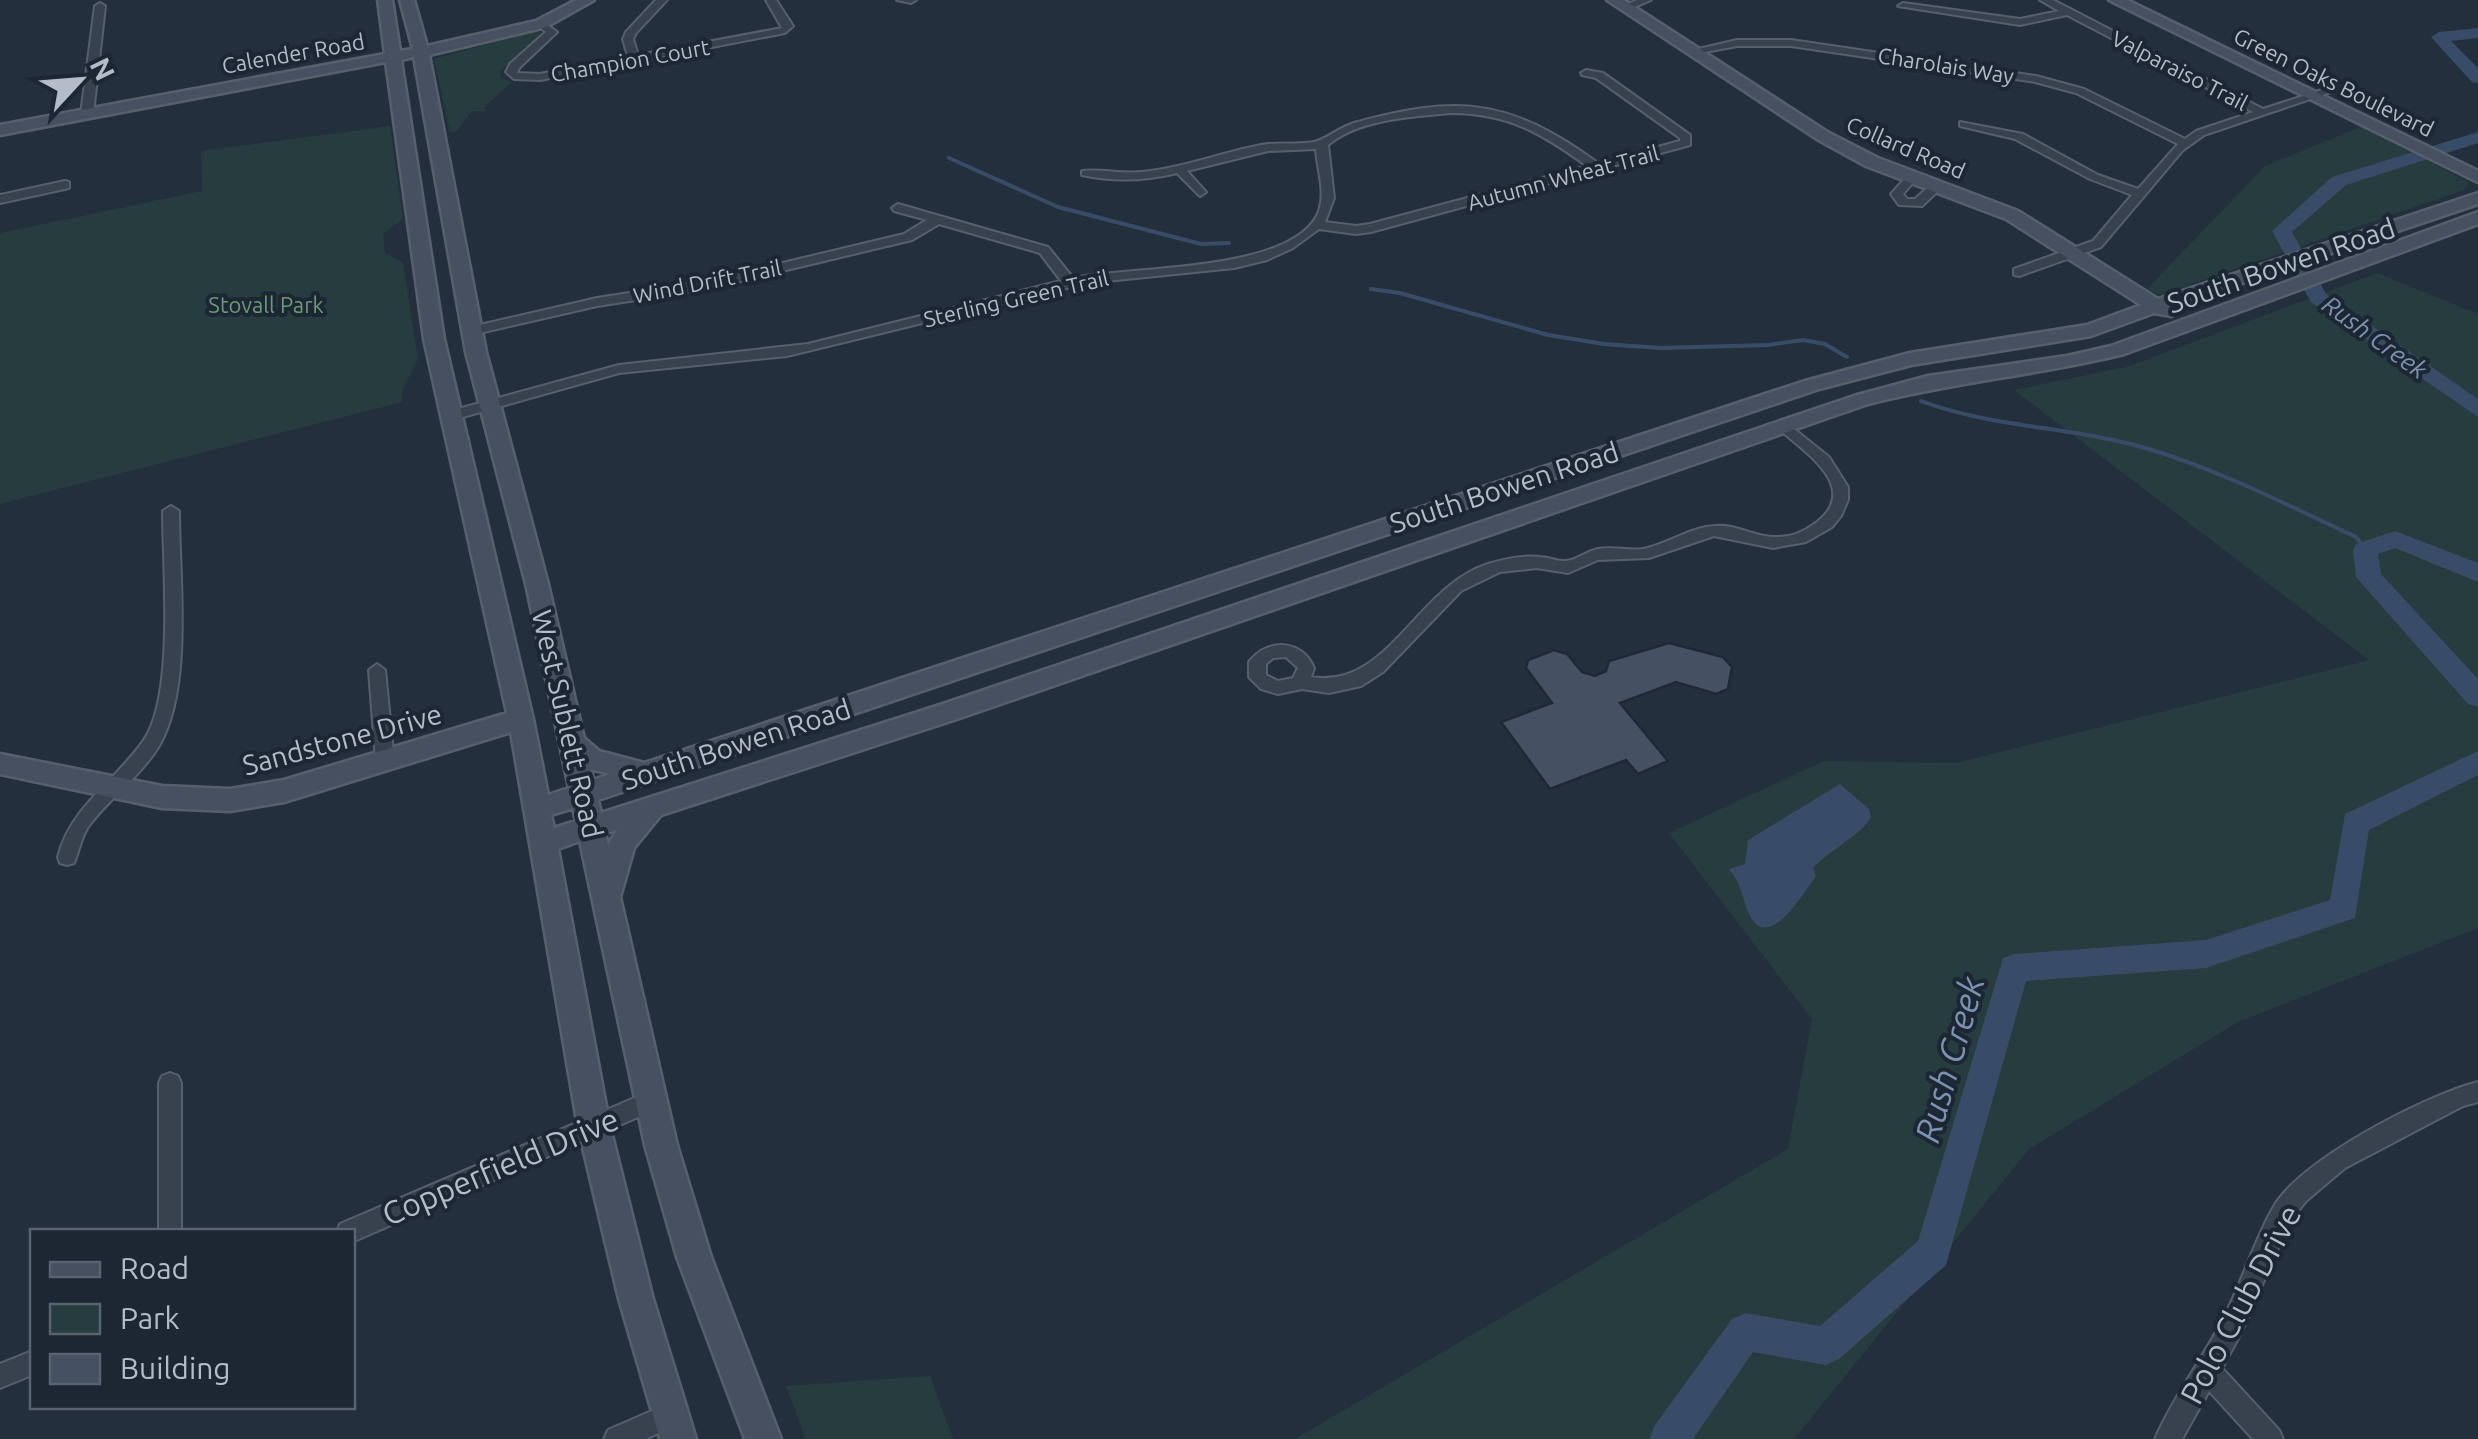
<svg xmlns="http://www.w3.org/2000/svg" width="2478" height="1439" font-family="Ubuntu,sans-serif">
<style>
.green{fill:#263c3f}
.water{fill:#394c67}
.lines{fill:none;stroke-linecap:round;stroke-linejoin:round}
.stream{stroke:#394c67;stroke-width:4}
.river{fill:#394c67;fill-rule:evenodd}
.building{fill:#455162;stroke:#1f2835;stroke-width:2.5}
.street-casing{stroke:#565f6c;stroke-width:4}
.secondary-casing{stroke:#565f6c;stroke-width:5}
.street{fill:#38414e;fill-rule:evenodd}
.secondary{fill:#465061;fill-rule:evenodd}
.labels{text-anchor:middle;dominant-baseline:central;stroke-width:8;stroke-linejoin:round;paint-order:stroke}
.far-street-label{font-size:22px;fill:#b4bcc9;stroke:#1d2633}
.far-park-label{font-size:22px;fill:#6b9a76;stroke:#1d2633}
.far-water-label{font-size:25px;font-style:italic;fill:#7c92b1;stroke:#1d2633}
.street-label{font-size:28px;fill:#b4bcc9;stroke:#1d2633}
.near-street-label{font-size:32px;fill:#b4bcc9;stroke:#1d2633}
.near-water-label{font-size:35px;font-style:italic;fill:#7c92b1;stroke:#1d2633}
</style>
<rect width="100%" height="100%" fill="#242f3e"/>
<!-- green -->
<path class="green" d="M537,31L542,33L500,71L501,78L512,82L484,107L486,111H472L457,131L450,132L434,59Z
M390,126L403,219L383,234L385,253L403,263L418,359L402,391V402L0,504V233L202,191L201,151Z
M2363,126L2469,182L2464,190L2160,295L2147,289L2265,166Z
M2377,273L2478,314V928L2238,1022L2029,1149L1794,1439H1295L1788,1149L1812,1019L1669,833L1824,761L1956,763L2369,660L2014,390L2130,366Z
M930,1376L953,1439H806L786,1386Z"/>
<!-- water -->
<path class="water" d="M1840,784L1869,809L1871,817C1863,834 1828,851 1813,868L1816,876C1807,888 1771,950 1752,919C1741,901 1745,889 1729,869L1745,864L1748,840Z"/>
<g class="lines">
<!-- stream -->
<path class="stream" d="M949,158L1058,207L1201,244L1229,243
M1371,289L1400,293L1548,335L1604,344L1661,348L1768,345L1803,340L1825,344L1847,357
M1921,401C1996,429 2075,426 2152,450C2221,471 2290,506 2356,537L2365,550"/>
<!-- river -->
<path class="river" d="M2478,28V38L2451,41L2478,68V83L2472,82L2431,37L2439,32Z
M2478,132V143L2346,185L2292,232L2326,294L2478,399V417L2311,302L2272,231L2332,177Z
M2395,531L2478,563V582L2395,548L2378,554L2381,574L2478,679V707L2468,704L2356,577L2353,550L2356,544Z
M2478,751V775L2369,830L2355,918L2206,968L2026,981L1946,1265L1839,1359L1826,1365L1753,1352L1693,1439H1649L1655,1425L1732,1319L1745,1313L1820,1326L1918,1241L2003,958L2014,954L2206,940L2330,900L2345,814Z"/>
</g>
<!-- building -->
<path class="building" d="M1669,643L1723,657L1732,667L1728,689L1716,694L1676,682L1620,703L1668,761L1638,774L1626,760L1550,789L1501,722L1552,703L1526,668L1528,660L1554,650L1567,654L1582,672L1595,676L1606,671L1609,661Z"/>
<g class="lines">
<defs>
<path id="street" d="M656,0H667L636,33L633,39L638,55L782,28L766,0H776L793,26L785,33L540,80L514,79L506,72L510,64L546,32L536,24L541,21L557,32L519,68L517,73L540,74L628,57L623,39L626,32Z
M897,0H916L911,3Z
M1637,0H1651L1627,10L1622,7Z
M2040,0H2053L2263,109L2328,88L2337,90L2204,135L2183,150L2101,247L2019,276L2014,275V269L2093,241L2132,195L2090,179L2015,139L1960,126V122L2023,134L2098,175L2138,189L2178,144L2076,93L2035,82L1791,46H1737L1695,54L1690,51L1737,40H1791L2036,76L2084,89L2185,139L2196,131L2253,112L2067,15L2020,25L1898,6L1903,3L2020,19L2059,11Z
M100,3L105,6L93,114L87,117L81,114L95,6Z
M1586,70L1603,73L1690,135V145L1371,232L1356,234L1319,229L1293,248L1267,260L1234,268L1087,283L787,356L619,373L452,420L445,415L447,412L619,365L808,344L1061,281L1040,253L939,224L912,240L707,289L597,306L471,335L464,331L471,327L597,298L707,281L904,234L927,220L894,211L892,208L898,204L1048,247L1073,278C1129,266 1296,273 1319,211C1326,191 1317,169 1316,149L1268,151L1187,171L1206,192L1200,196L1177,173C1144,181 1114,182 1082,175V171C1102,169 1122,174 1142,172C1183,168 1220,153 1261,145C1278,142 1297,145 1314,142C1325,140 1340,127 1354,123C1460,94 1509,99 1598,163L1680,141V138L1596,78L1582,75L1581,73ZM1450,113C1508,113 1541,133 1587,166L1370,224L1356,226L1325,222L1334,198L1328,145C1359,119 1411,117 1450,113Z
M1908,175L1918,177L1903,194L1907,199H1915L1933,183L1943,186L1922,206L1899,205L1891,194Z
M65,181L69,182V188L0,203V195Z
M1784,421L1829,457L1848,487V500L1841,516L1832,527L1806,542L1773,548L1714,536L1649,558L1598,560L1568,573L1537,568L1500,572L1461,591L1383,672L1361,686L1329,693L1302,689L1278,694L1261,689L1249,677V662C1267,638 1302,639 1314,668L1311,677C1388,690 1416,587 1488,564C1505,559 1523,555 1540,557C1548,557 1555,561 1563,561C1575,562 1586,551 1598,549C1613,546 1628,551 1643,549C1668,544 1690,527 1715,526C1736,524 1754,537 1775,537C1790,538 1804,532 1817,522C1861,488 1805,452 1779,429L1777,426ZM1286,657L1298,668L1293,678L1278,681L1266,675V664L1273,658Z
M171,506L179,511C179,578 193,688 159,746C140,777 109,798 88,827C81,838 79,851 74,863L67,865L60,863L58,857C71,806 115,782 144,740C175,694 163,568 163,511Z
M377,664L385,670L394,762L391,767H379L376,762L369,670Z
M170,1073L178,1076L181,1083V1232H159V1083L162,1076Z
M2478,1082V1102L2463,1106L2345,1168L2306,1201L2290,1221L2240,1335L2222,1368L2279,1430L2283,1439H2253L2209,1391L2182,1439H2155C2173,1397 2202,1360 2223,1319C2242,1283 2253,1243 2273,1208C2298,1161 2426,1095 2478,1082Z
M653,1090L661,1093L664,1100L661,1107L352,1242V1232H337L340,1224Z
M32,1351V1375L0,1388V1364Z
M670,1403L679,1406L682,1415L679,1424L645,1439H604L608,1430Z"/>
<path id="secondary" d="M378,0H392L400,51L413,49L400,0H414L427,46L536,21L576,0H594L546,27L429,55L486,352L548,584L584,738L599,751L644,763L1805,381L1910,353L2087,325L2141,305L2006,219L1866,166L1817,139L1607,0H1624L1829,133L1878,158L2018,211L2158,299L2478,193V204L2171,307L2174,312L2172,316L2154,313L2091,336L1911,365L1819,389L598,800L601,813L940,705L1854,396L1928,376L2067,356L2111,346L2478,212V224L2124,354C2039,375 1952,382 1868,404L957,719L661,815L634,848L620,897L677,1145L711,1257L781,1439H745L677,1257L645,1145L580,841L558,849L610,1127L653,1299L696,1439H660L619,1299L578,1127L511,732L284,802L230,811L162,808L0,774V754L162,786L230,789L284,780L507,713L424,339L386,62L0,135V125L385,54ZM414,57L466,352L526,584L569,788L548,795L533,719L444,339L401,60ZM591,769L610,774L593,780ZM573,808L576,821L554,828L551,815ZM617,830L608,845L605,833Z
M2109,0H2127L2478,171V182Z"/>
</defs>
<!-- street casing -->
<use href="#street" class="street-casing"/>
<!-- secondary casing -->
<use href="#secondary" class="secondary-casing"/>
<!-- street -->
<use href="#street" class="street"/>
<!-- secondary -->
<use href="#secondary" class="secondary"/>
</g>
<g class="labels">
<!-- far-street labels -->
<g class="far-street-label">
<text transform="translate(293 53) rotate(-10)">Calender Road</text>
<text transform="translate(630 60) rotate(-10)">Champion Court</text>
<text transform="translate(1946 65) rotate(9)">Charolais Way</text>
<text transform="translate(2180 70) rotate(27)">Valparaiso Trail</text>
<text transform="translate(2334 82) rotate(26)">Green Oaks Boulevard</text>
<text transform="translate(1906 147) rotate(23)">Collard Road</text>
<text transform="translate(1563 177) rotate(-15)">Autumn Wheat Trail</text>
<text transform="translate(707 281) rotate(-11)">Wind Drift Trail</text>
<text transform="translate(1016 298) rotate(-13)">Sterling Green Trail</text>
</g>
<!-- far-park labels -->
<g class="far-park-label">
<text x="266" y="304">Stovall Park</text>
</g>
<!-- far-water labels -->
<g class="far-water-label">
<text transform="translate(2375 337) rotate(36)">Rush Creek</text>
</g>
<!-- street labels -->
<g class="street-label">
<text transform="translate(2281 265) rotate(-19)">South Bowen Road</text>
<text transform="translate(1504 487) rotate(-18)">South Bowen Road</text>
<text transform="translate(568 724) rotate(77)">West Sublett Road</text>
<text transform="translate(342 739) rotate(-15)">Sandstone Drive</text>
<text transform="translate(736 744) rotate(-18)">South Bowen Road</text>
</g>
<!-- near-street labels -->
<g class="near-street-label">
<text transform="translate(500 1166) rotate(-23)">Copperfield Drive</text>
<text transform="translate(2240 1304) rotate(-62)">Polo Club Drive</text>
</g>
<!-- near-water labels -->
<g class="near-water-label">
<text transform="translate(1949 1059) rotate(-74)">Rush Creek</text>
</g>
</g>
<!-- legend -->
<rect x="30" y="1229" width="325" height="180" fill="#1d2633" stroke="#59626f" stroke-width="2.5"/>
<rect x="50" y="1262" width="50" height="15" fill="#465061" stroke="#59626f" stroke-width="2.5"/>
<text x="120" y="1279" font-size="30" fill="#b4bcc9">Road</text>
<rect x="50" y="1304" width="50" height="30" fill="#263c3f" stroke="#59626f" stroke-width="2.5"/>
<text x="120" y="1329" font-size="30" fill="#b4bcc9">Park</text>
<rect x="50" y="1354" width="50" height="30" fill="#455162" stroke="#59626f" stroke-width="2.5"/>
<text x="120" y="1379" font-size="30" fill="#b4bcc9">Building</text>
<!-- north arrow -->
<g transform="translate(80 80) rotate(64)" stroke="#1d2633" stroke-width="8" paint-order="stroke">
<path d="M0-8L18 38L0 25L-18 38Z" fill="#b4bcc9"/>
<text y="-15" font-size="28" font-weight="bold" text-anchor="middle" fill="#b4bcc9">N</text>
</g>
</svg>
